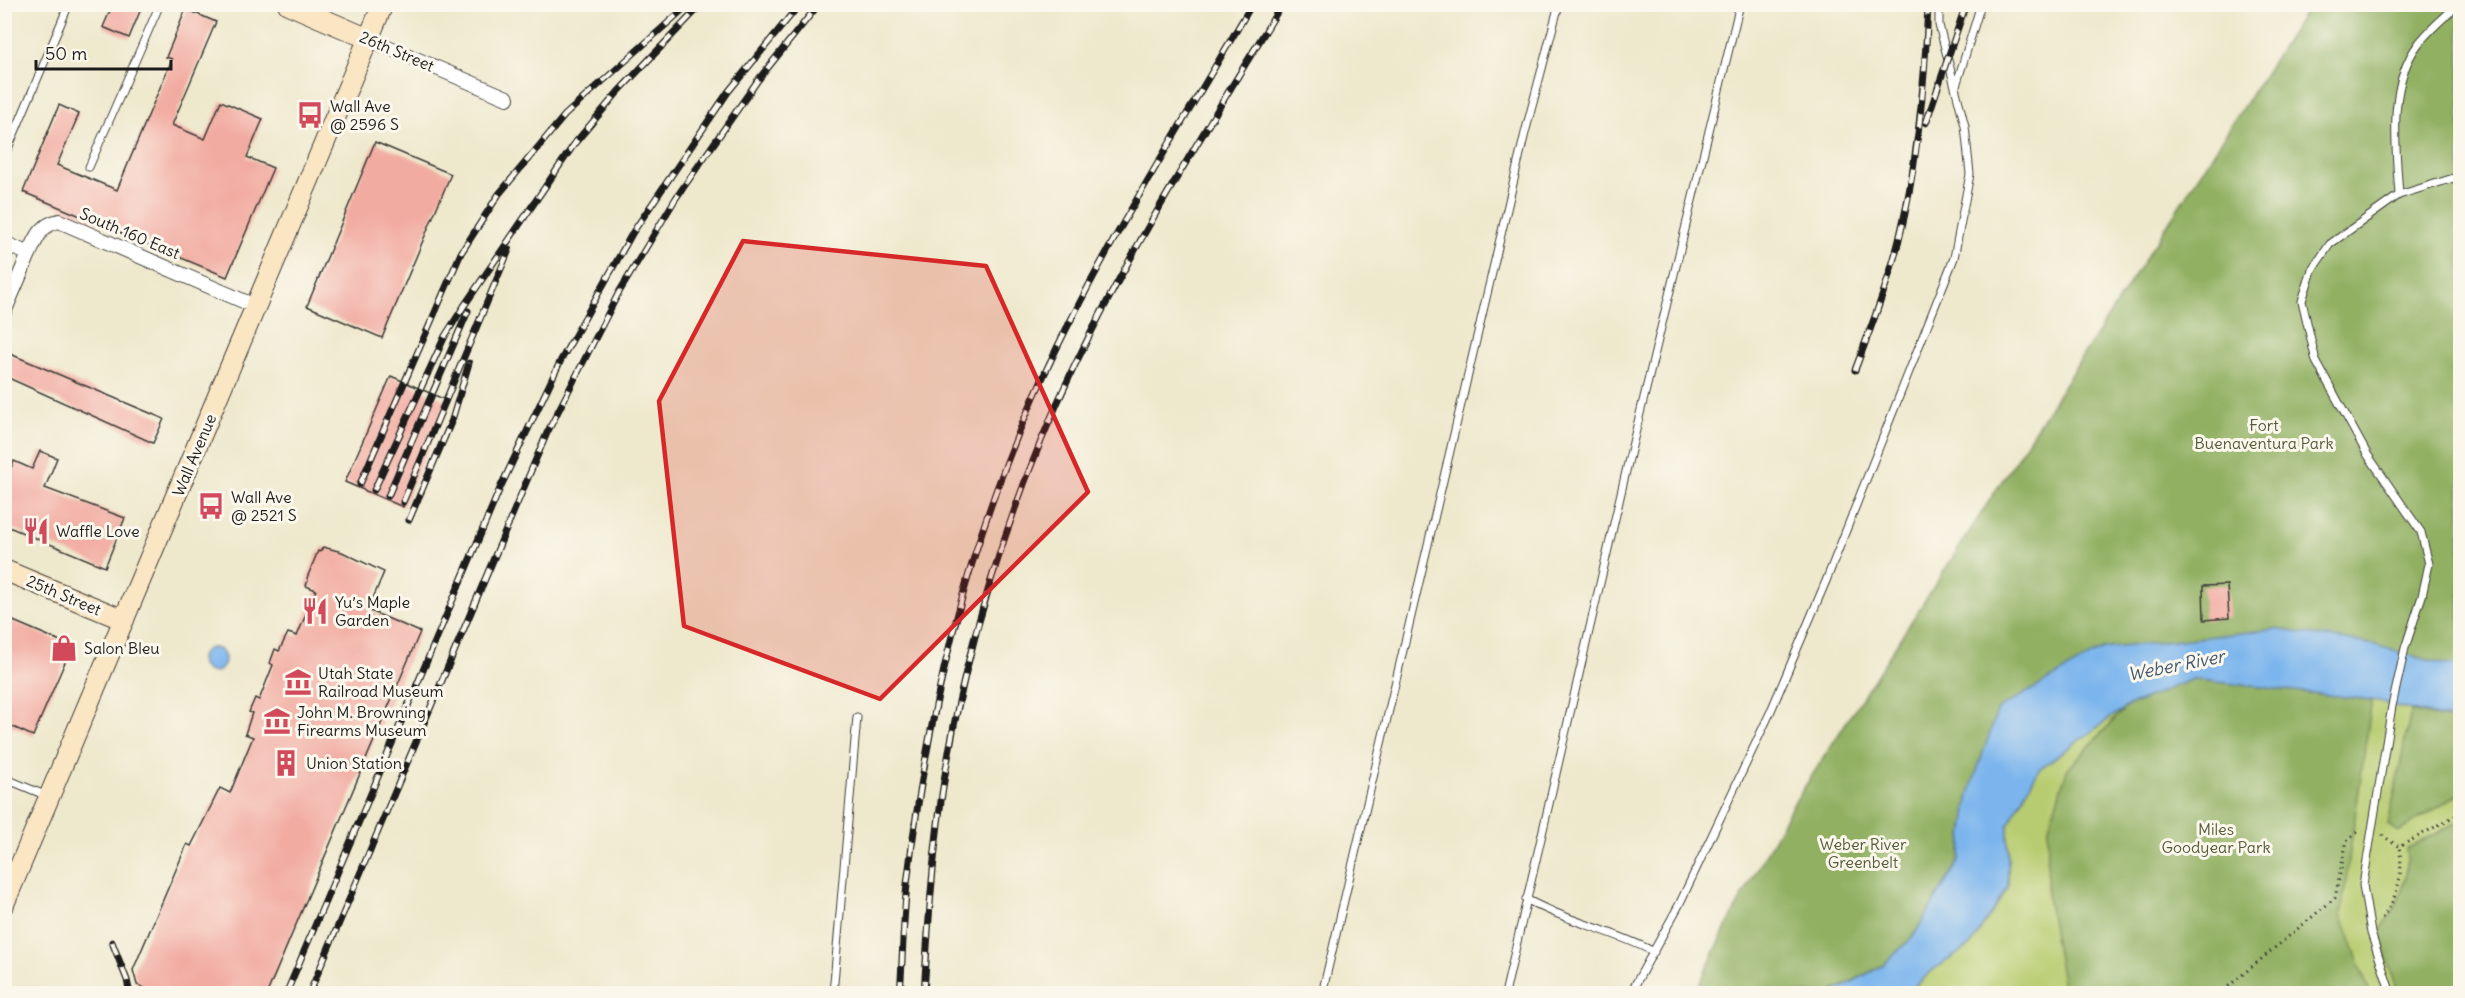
<svg xmlns="http://www.w3.org/2000/svg" width="2465" height="998" font-family="Delius,sans-serif">
<style>
.green{fill:#b7cc70;stroke:#6a7446;stroke-width:1.5}
.forest{fill:#91b062;stroke:#56663f;stroke-width:1.5}
.water{fill:#7cb5ed;stroke:#4c6884;stroke-width:1.5}
.building{fill:#f2aba1}
.lines{fill:none;stroke-linecap:round;stroke-linejoin:round}
.lane-casing{stroke:#3c3b36;stroke-width:9}
.street-casing{stroke:#3c3b36;stroke-width:16}
.secondary-casing{stroke:#3c3b36;stroke-width:22}
.path{stroke:#3c3b36;stroke-width:3;stroke-dasharray:1.5 4.5;stroke-linecap:butt}
.lane{stroke:#fff;stroke-width:7}
.street{stroke:#fff;stroke-width:14}
.secondary{stroke:#fbe6c4;stroke-width:20}
.rail-casing{stroke:#1c1c1c;stroke-width:7}
.rail{stroke:#fbf7ec;stroke-width:4.5;stroke-dasharray:14;stroke-linecap:butt}
.marked{fill:#d62828;fill-opacity:0.2;stroke:#d62828;stroke-width:4.5;stroke-linejoin:round}
.labels{text-anchor:middle;dominant-baseline:central;stroke-width:6;stroke-linejoin:round;paint-order:stroke}
.street-label{font-size:16px;fill:#1c1c1c;stroke:#fbf7ec}
.poi-label{font-size:16px;fill:#1c1c1c;stroke:#fbf7ec;text-anchor:start}
.park-label{font-size:16px;fill:#525a39;stroke:#fbf7ec}
.water-label{font-size:18px;font-style:italic;fill:#425970;stroke:#fbf7ec}
</style>
<rect width="100%" height="100%" fill="#fbf7ec"/>
<filter id="ink" filterUnits="userSpaceOnUse"><feTurbulence type="fractalNoise" baseFrequency=".0167" numOctaves="2"/><feDisplacementMap in="SourceGraphic" scale="12" xChannelSelector="R" yChannelSelector="G"/><feConvolveMatrix kernelMatrix="1 2 1 2 8 2 1 2 1" color-interpolation-filters="sRGB"/></filter>
<filter id="wash" filterUnits="userSpaceOnUse"><feTurbulence type="fractalNoise" baseFrequency=".008" numOctaves="4" result="noise"/><feDisplacementMap in="SourceGraphic" scale="24" xChannelSelector="R" yChannelSelector="G"/><feGaussianBlur stdDeviation="1.35" result="paint"/><feColorMatrix in="noise" values="0 0 0 0 0 0 0 0 0 0 0 0 0 0 0 0 0 1.4 0 .05"/><feComposite in="paint" operator="in"/></filter>
<g filter="url(#wash)">
<rect width="100%" height="100%" fill="#eee8cc"/>
<!-- green -->
<path class="green" d="M2265,687L2372,700L2460,722V993L1907,994L1934,969L1970,946L2008,888V825L2039,769L2126,707Z"/>
<!-- forest -->
<path class="forest" d="M2309,5H2460V666L2103,649L1969,794L1960,859L1913,937L1882,966L1830,993L1695,994L1727,925L1791,808Z
M2192,679L2372,700L2341,914L2370,993H2064L2047,896L2048,829L2067,770L2126,707Z
M2411,711L2460,722V793L2398,832L2388,825Z
M2460,821V993H2399L2378,934C2396,909 2411,881 2406,849Z"/>
<!-- water -->
<path class="water" d="M2275,629L2371,644L2442,664L2460,666V722L2372,700L2192,679L2126,707L2039,769L2008,825V887L1970,946L1934,969L1907,993L1830,994L1882,966L1913,937L1960,859L1969,794L1998,709L2103,649Z
M201 660a12 12 0 1 1 24 0a12 12 0 1 1-24 0Z"/>
<g id="blocks">
<!-- building -->
<path class="building" d="M113,4H143L129,38L103,27Z
M186,9L216,22L172,125L205,139L221,101L263,119L247,157L273,168L227,277L23,192L59,105L79,114L57,165L117,190L172,59L166,57Z
M375,142L451,174L382,338L307,306Z
M8,353L164,419L153,443L4,376V361Z
M391,376L448,401L403,507L345,482Z
M40,451L57,458L45,488L125,518L105,567L4,525V483L14,461L32,469Z
M323,547L342,552L384,572L368,610L420,632L267,993H157L137,985L133,970L187,844L191,846L220,788L230,793L253,737L245,734L252,713L249,712L255,698L259,700L273,665L270,663L275,649L279,651L288,633L297,636L316,590L306,586L308,579L307,578L318,551L320,552Z
M2227,585L2229,618L2204,620L2203,586Z
M4,617L72,646L33,736L4,723Z"/>
</g>
</g>
<g filter="url(#ink)">
<use href="#blocks" fill-opacity="0" stroke="#3c3b36" stroke-width="1.5"/>
<g class="lines">
<defs>
<path id="lane" d="M1956,86L1981,4
M4,158L69,4
M89,167L160,4
M2399,195L2460,176
M4,778L47,796
M1526,899C1567,922 1613,930 1654,952
M833,994L857,717
M1322,994L1525,133L1559,4
M1505,994L1627,467L1740,4
M1630,994L1679,905L1770,713L1826,581L1954,258L1970,174L1965,126L1939,25V4
M2391,994L2371,933L2363,885L2392,706L2405,648L2422,596L2429,564L2421,532L2367,454L2316,361L2302,301L2312,270L2330,244L2399,195C2396,146 2387,85 2419,43C2431,28 2445,16 2459,4"/>
<path id="street" d="M369,39L507,98
M4,243L29,254C37,238 40,225 59,221L257,307
M4,312L29,254"/>
<path id="secondary" d="M288,4L369,39
M4,570L124,620
M4,904L383,4"/>
</defs>
<!-- lane casing -->
<use href="#lane" class="lane-casing"/>
<!-- street casing -->
<use href="#street" class="street-casing"/>
<!-- secondary casing -->
<use href="#secondary" class="secondary-casing"/>
<!-- path -->
<path class="path" d="M2382,835L2399,847L2460,813
M2382,918C2398,897 2404,873 2399,847
M2219,994L2335,898L2347,840L2359,830"/>
<!-- lane -->
<use href="#lane" class="lane"/>
<!-- street -->
<use href="#street" class="street"/>
<!-- secondary -->
<use href="#secondary" class="secondary"/>
<defs>
<path id="rail" d="M1926,123L1966,4
M1855,370C1871,327 1888,284 1899,240C1918,162 1925,84 1928,4
M360,484L461,253L499,194L565,115L689,4
M374,490L445,336L464,306L575,143L618,92L702,4
M388,496L468,311
M403,502L509,250
M409,520L452,420L469,363
M112,942L127,980L130,994
M286,994L501,486L561,360L633,232L728,92L800,4
M309,994L547,433L618,294L676,198L758,80L819,4
M900,994C903,955 903,915 908,876C928,712 966,548 1034,397C1095,260 1177,133 1252,4
M924,994C928,929 932,865 941,801C962,654 1010,501 1074,367C1134,242 1210,123 1282,4"/>
</defs>
<!-- rail casing -->
<use href="#rail" class="rail-casing"/>
<!-- rail -->
<use href="#rail" class="rail"/>
</g>
</g>
<!-- marked area -->
<path class="marked" d="M743,241L986,266L1088,492L880,699L684,626L659,401Z"/>
<!-- icons -->
<defs>
<symbol id="bus-bare" viewBox="-9 -9 18 18"><path d="M-5-6H5V4H4V6H2V4H-2V6H-4V4H-5ZM-3.5-4V0h7V-4ZM-3.5 1.2v1.5H-2V1.2ZM2 1.2v1.5H3.5V1.2Z" fill="#d1495b" stroke="#fbf7ec" stroke-width="2.5" paint-order="stroke"/></symbol>
<symbol id="restaurant-bare" viewBox="-9 -9 18 18"><path d="M-5-6h1v4h1v-4h1v4h1v-4h1v5L-1.5 .5V6h-2V.5L-5-1ZM5-6V6H3V1.5H1.5Q1.5-4 5-6Z" fill="#d1495b" stroke="#fbf7ec" stroke-width="2.5" paint-order="stroke"/></symbol>
<symbol id="shop-bare" viewBox="-9 -9 18 18"><path d="M-5-2.5h2.3a2.7 3.5 0 0 1 5.4 0H5L5.5 6h-11ZM-1.5-2.5h3a1.5 2.3 0 0 0-3 0Z" fill="#d1495b" stroke="#fbf7ec" stroke-width="2.5" paint-order="stroke"/></symbol>
<symbol id="museum-bare" viewBox="-9 -9 18 18"><path d="M0-6L6-3V-2H-6V-3ZM-5-1h2V3h-2ZM-1-1h2V3h-2ZM3-1h2V3H3ZM-6 4H6V6H-6Z" fill="#d1495b" stroke="#fbf7ec" stroke-width="2.5" paint-order="stroke"/></symbol>
<symbol id="building-bare" viewBox="-9 -9 18 18"><path d="M-4-6H4V6H1V3H-1V6H-4ZM-2.5-4.3h1.7v1.8h-1.7ZM.8-4.3h1.7v1.8H.8ZM-2.5-1h1.7V.8h-1.7ZM.8-1h1.7V.8H.8Z" fill="#d1495b" stroke="#fbf7ec" stroke-width="2.5" paint-order="stroke"/></symbol>
</defs>
<g fill-rule="evenodd">
<use href="#bus-bare" x="291" y="96" width="38" height="38"/>
<use href="#bus-bare" x="192" y="487" width="38" height="38"/>
<use href="#restaurant-bare" x="17" y="512" width="38" height="38"/>
<use href="#restaurant-bare" x="296" y="592" width="38" height="38"/>
<use href="#shop-bare" x="45" y="629" width="38" height="38"/>
<use href="#museum-bare" x="279" y="663" width="38" height="38"/>
<use href="#museum-bare" x="258" y="702" width="38" height="38"/>
<use href="#building-bare" x="267" y="744" width="38" height="38"/>
</g>
<g class="labels">
<!-- street labels -->
<g class="street-label">
<text transform="translate(397 51) rotate(23)">26th Street</text>
<text transform="translate(130 233) rotate(23)">South 160 East</text>
<text transform="translate(194 455) rotate(-67)">Wall Avenue</text>
<text transform="translate(64 595) rotate(23)">25th Street</text>
</g>
<!-- poi labels -->
<g class="poi-label">
<text x="330" y="106">Wall Ave<tspan x="330" dy="18">@ 2596 S</tspan></text>
<text x="231" y="497">Wall Ave<tspan x="231" dy="18">@ 2521 S</tspan></text>
<text x="56" y="531">Waffle Love</text>
<text x="335" y="602">Yu’s Maple<tspan x="335" dy="18">Garden</tspan></text>
<text x="84" y="648">Salon Bleu</text>
<text x="318" y="673">Utah State<tspan x="318" dy="18">Railroad Museum</tspan></text>
<text x="297" y="712">John M. Browning<tspan x="297" dy="18">Firearms Museum</tspan></text>
<text x="306" y="763">Union Station</text>
</g>
<!-- park labels -->
<g class="park-label">
<text x="2264" y="425">Fort<tspan x="2264" dy="18">Buenaventura Park</tspan></text>
<text x="2216" y="829">Miles<tspan x="2216" dy="18">Goodyear Park</tspan></text>
<text x="1863" y="844">Weber River<tspan x="1863" dy="18">Greenbelt</tspan></text>
</g>
<!-- water labels -->
<g class="water-label">
<text transform="translate(2176 665) rotate(-11)">Weber River</text>
</g>
</g>
<!-- margin -->
<rect width="2465" height="998" fill="none" stroke="#fbf7ec" stroke-width="24"/>
<!-- scale -->
<path d="M36 60v9h135v-9" fill="none" stroke="#1c1c1c" stroke-width="3"/>
<text x="45" y="60" font-size="18" fill="#1c1c1c" stroke="#fbf7ec" stroke-width="4.5" paint-order="stroke">50 m</text>
</svg>
